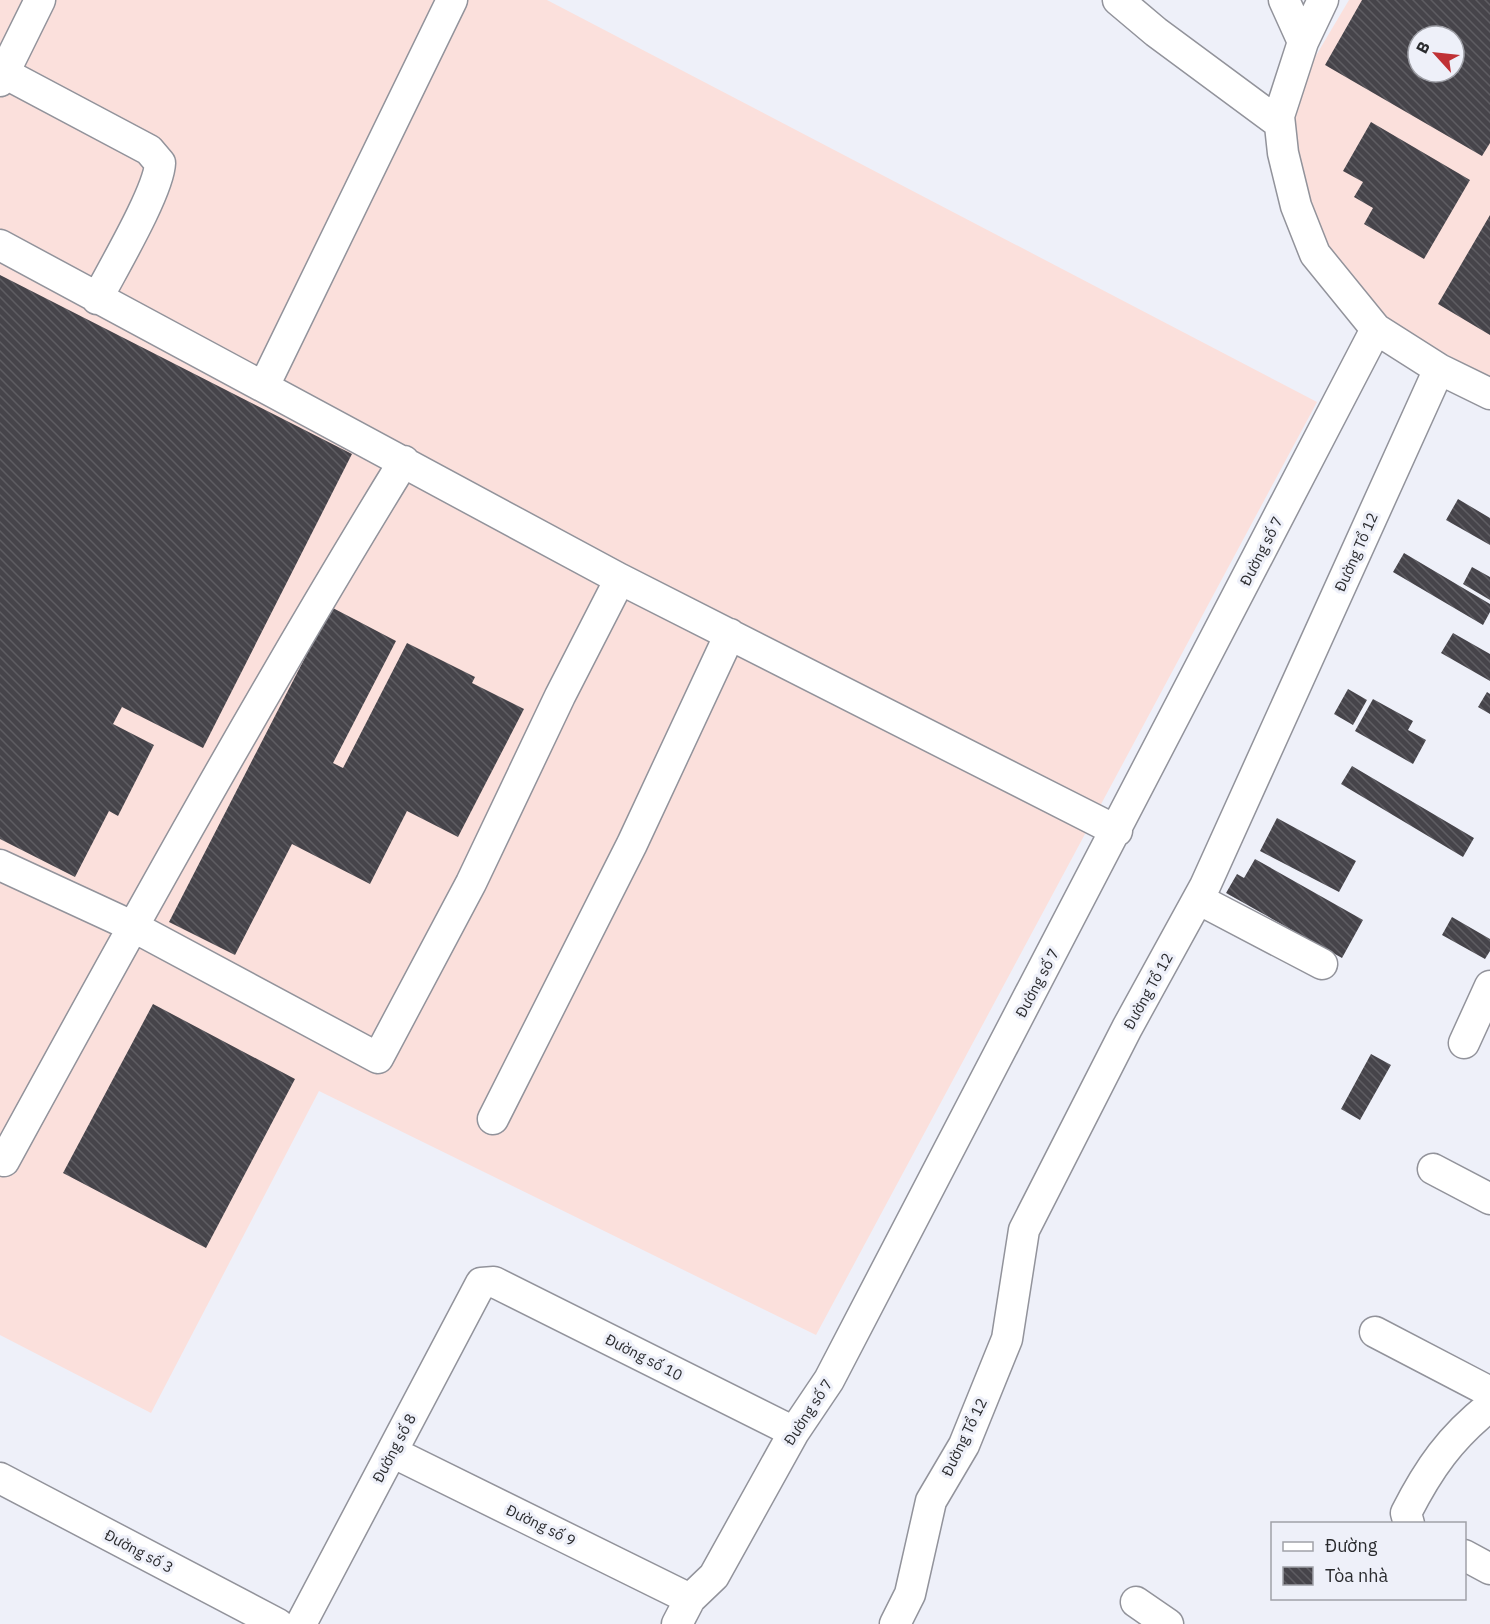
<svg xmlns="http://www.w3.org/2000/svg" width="1490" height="1624" font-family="'IBM Plex Sans',sans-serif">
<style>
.industrial{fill:#fbe0dc;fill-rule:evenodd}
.building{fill:url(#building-back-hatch);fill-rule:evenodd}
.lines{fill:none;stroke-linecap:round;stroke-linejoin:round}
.minor-casing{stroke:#92939b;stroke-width:33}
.minor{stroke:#fff;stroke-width:30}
.labels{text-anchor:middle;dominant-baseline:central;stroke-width:6;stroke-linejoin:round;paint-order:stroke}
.street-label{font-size:15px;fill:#2a2b2e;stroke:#eef0f9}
</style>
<defs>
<pattern id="building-back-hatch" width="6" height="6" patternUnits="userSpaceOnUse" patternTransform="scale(1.5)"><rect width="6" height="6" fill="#46444a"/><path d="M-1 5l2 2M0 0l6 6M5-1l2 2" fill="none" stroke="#5e5d62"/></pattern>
</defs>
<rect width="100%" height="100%" fill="#eef0f9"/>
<!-- industrial -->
<path class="industrial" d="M0,0H547L1317,402L816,1335L319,1091L151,1413L0,1335Z
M1349,0H1490V379L1389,322L1329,263L1302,198L1286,106ZM1418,36H1454V72H1418Z"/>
<!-- building -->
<path class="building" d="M1362,0H1490V143L1482,156L1325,65ZM1418,36H1454V72H1418Z
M1371,122L1470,180L1424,259L1364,224L1373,208L1354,197L1363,182L1343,171Z
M1490,215V335L1438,304Z
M0,275L352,454L203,748L122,707L113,724L154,745L118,816L109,811L75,877L0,839Z
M1458,499L1490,518V545L1446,520Z
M1404,553L1490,604V612L1483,625L1393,572Z
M1472,567L1490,577V600L1463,584Z
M331,607L396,641L333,763L343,768L407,643L475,677L472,683L524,709L458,837L407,811L370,884L292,844L235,955L169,922Z
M1453,633L1490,654V681L1441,653Z
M1348,689L1367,700L1353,725L1334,714Z
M1487,692L1490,694V714L1478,707Z
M1373,699L1413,721L1408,730L1426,740L1413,764L1355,731Z
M1352,766L1474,838L1463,857L1341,784Z
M1277,818L1356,861L1339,892L1260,851Z
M1255,859L1363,920L1342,958L1226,893L1237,874L1244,878Z
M1452,917L1490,939V951L1485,959L1442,935Z
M153,1004L295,1079L206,1248L63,1173Z
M1371,1054L1391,1065L1360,1120L1341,1109Z"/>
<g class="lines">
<defs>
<path id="minor" d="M1118,0L1156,32L1279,123
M1284,0L1303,42
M1323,0L1303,42L1279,116L1283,153L1296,206L1315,254L1376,329L1439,369L1490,394
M4,73L149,150L160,163C159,191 112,270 97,299
M0,81L40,0
M0,245L620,579L1117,831
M264,386L452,0
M0,865L132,926L378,1058L471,883L560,696L620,579
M1198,899L1322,964
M1464,1043L1490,986
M493,1119L632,844L730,634
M4,1161C133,925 263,690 404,461
M1433,1169L1490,1199
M1375,1332L1490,1392
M392,1452L690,1599
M0,1478L278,1624
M1409,1524L1406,1513C1429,1468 1450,1438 1490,1406
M1464,1555L1490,1569
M1136,1602L1168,1624
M301,1624L481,1283L494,1282L794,1432
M677,1624L690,1599L714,1576L794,1432L829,1380L1376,329
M895,1624L910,1594L931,1501L964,1445L1007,1339L1024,1230L1127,1028L1205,886L1439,369"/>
</defs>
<!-- minor casing -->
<use href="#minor" class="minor-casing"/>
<!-- minor -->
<use href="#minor" class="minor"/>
</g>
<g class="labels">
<!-- street labels -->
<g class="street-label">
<text transform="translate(1261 551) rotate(-63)">Đường số 7</text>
<text transform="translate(1356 552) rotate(-66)">Đường Tổ 12</text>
<text transform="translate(1037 983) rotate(-62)">Đường số 7</text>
<text transform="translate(1148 991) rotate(-61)">Đường Tổ 12</text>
<text transform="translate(644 1357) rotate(27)">Đường số 10</text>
<text transform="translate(808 1412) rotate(-57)">Đường số 7</text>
<text transform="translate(964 1437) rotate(-64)">Đường Tổ 12</text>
<text transform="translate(394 1448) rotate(-62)">Đường số 8</text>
<text transform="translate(541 1525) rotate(26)">Đường số 9</text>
<text transform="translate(139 1551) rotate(28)">Đường số 3</text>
</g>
</g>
<!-- legend -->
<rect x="1271" y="1522" width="195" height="78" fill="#eef0f9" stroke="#a0a1a8" stroke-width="1.5"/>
<rect x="1283" y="1542" width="30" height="9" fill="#ffffff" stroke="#a0a1a8" stroke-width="1.5"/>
<text x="1325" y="1552" font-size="18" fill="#2a2b2e">Đường</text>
<rect x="1283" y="1567" width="30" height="18" fill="url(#building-back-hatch)" stroke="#a0a1a8" stroke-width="1.5"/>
<text x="1325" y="1582" font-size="18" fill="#2a2b2e">Tòa nhà</text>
<!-- north arrow -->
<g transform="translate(1436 54) rotate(297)"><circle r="28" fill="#eef0f9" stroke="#a0a1a8" stroke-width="1.5"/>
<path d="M0-4.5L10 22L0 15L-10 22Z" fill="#c03135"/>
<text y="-9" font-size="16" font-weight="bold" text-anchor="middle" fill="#2a2b2e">B</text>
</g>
</svg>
